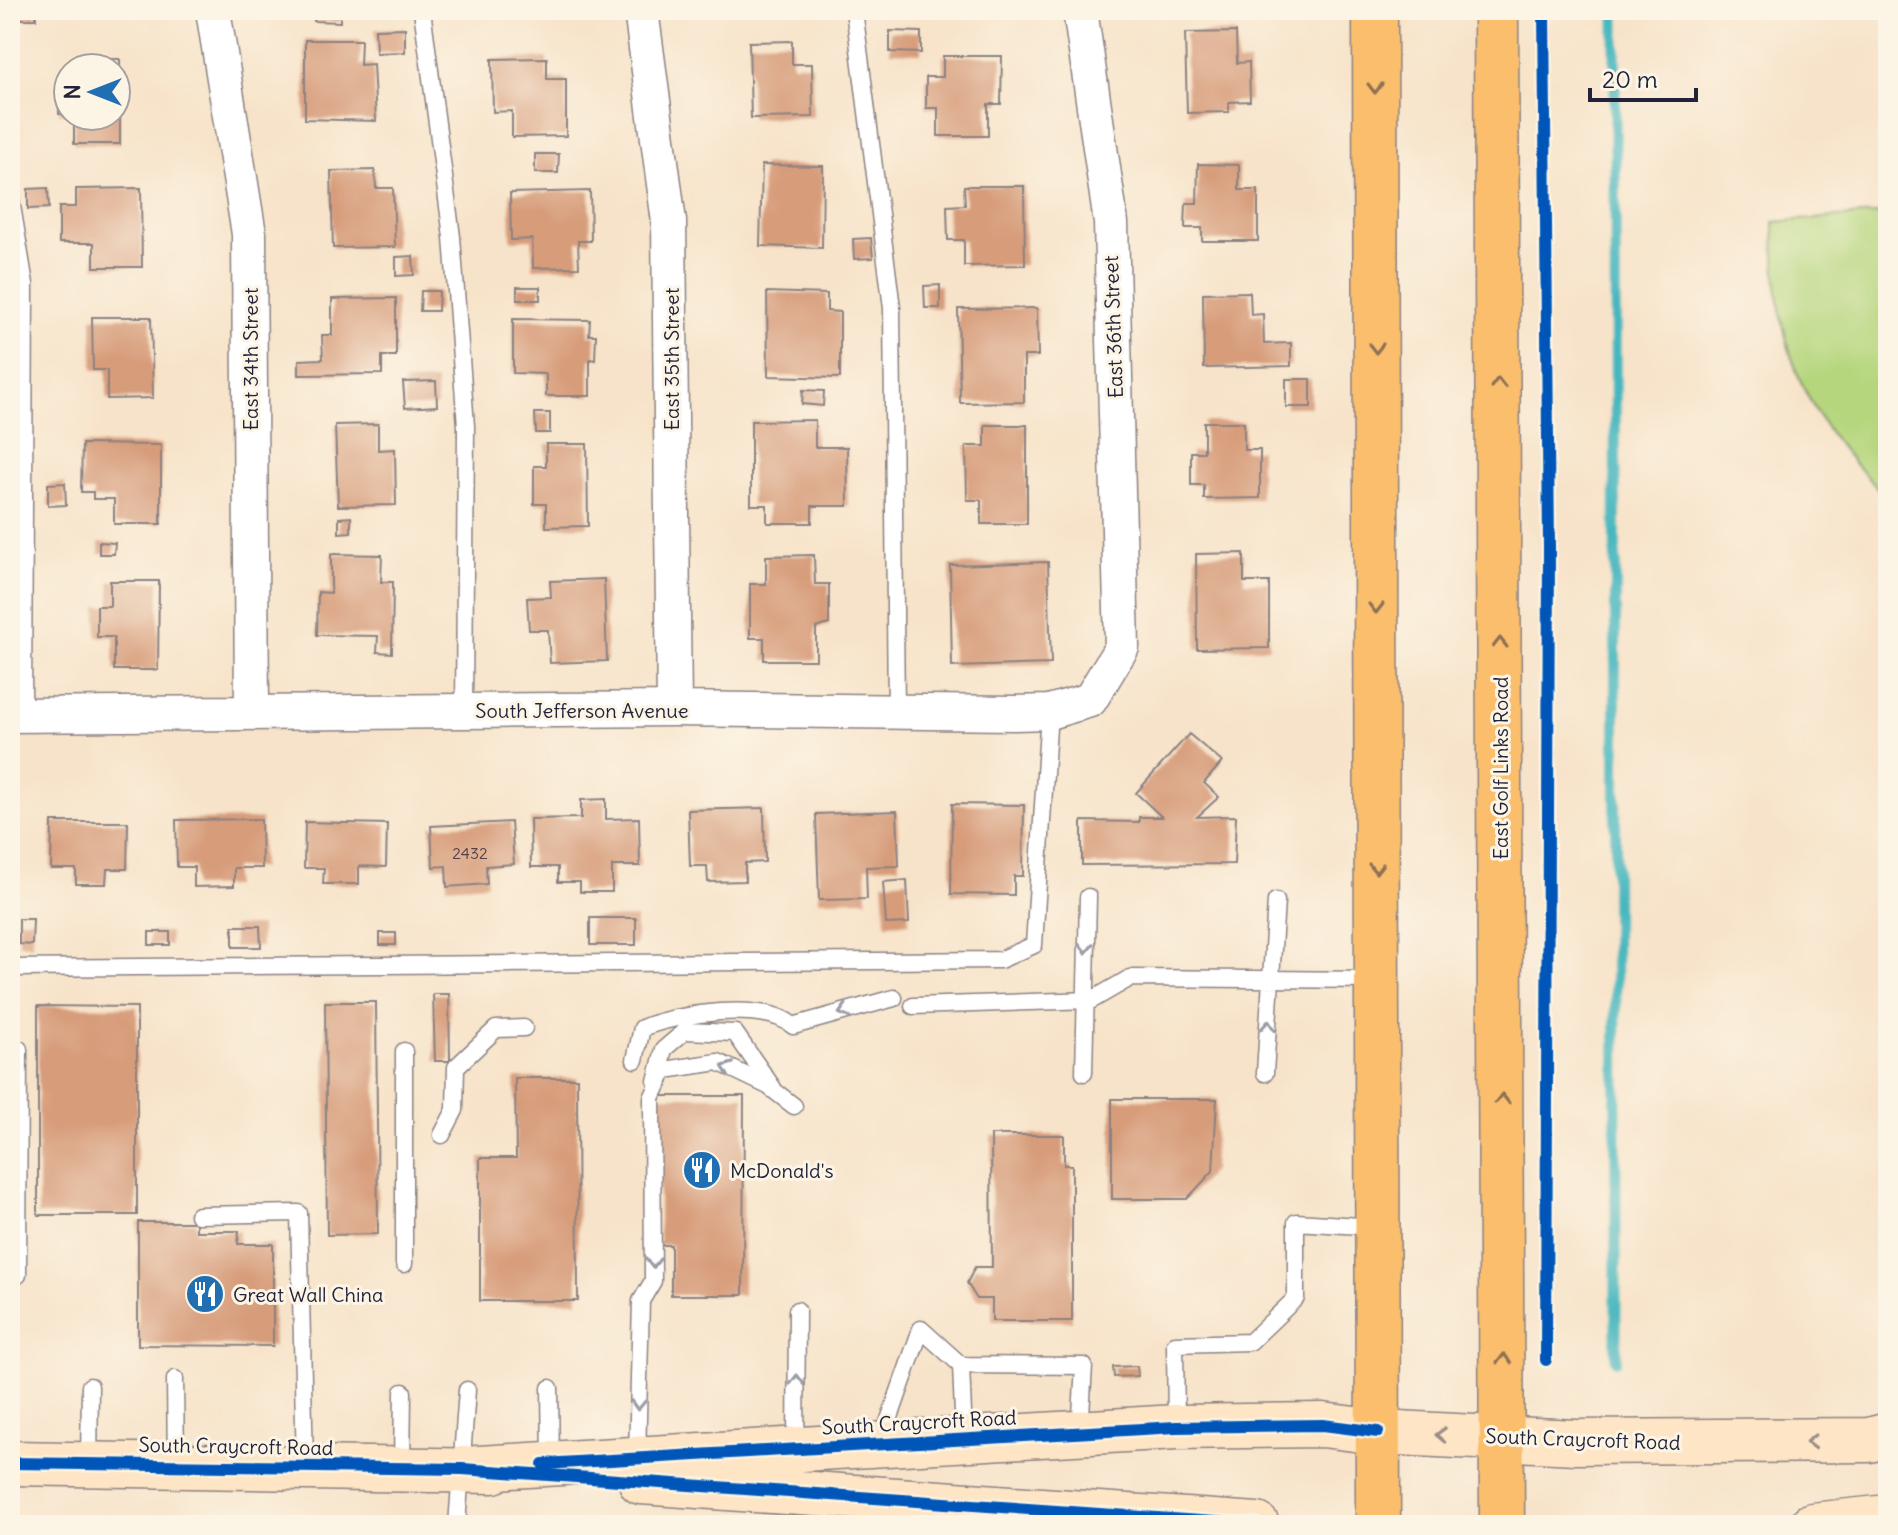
<svg xmlns="http://www.w3.org/2000/svg" width="1898" height="1535" font-family="Delius,sans-serif">
<style>
.green{fill:#b5d67d;stroke:#6c7c5c;stroke-width:2}
.lines{fill:none;stroke-linecap:round;stroke-linejoin:round}
.stream{stroke:#47b7bf;stroke-width:11}
.building{fill:#d79c7a}
.service-casing{stroke:#8c8282;stroke-width:19}
.minor-casing{stroke:#8c8282;stroke-width:37}
.secondary-casing{stroke:#8c8282;stroke-width:47}
.primary-casing{stroke:#8c8282;stroke-width:47}
.service{stroke:#fff;stroke-width:16}
.minor{stroke:#fff;stroke-width:34}
.secondary{stroke:#fde5c5;stroke-width:44}
.primary{stroke:#fabe6d;stroke-width:44}
.cycleway-casing{stroke:#fcf5e5;stroke-width:17}
.cycleway{stroke:#0057b8;stroke-width:12}
.oneway{stroke:#8e7054}
.oneway2{stroke:#9c9ca7}
.oneway3{stroke:#9a8d87}
.labels{text-anchor:middle;dominant-baseline:central;stroke-width:6;stroke-linejoin:round;paint-order:stroke}
.number-label{font-size:16px;fill:#4f404b}
.street-label{font-size:20px;fill:#22223b;stroke:#fcf5e5}
.poi-label{font-size:20px;fill:#22223b;stroke:#fcf5e5;text-anchor:start}
</style>
<rect width="100%" height="100%" fill="#fcf5e5"/>
<filter id="ink" filterUnits="userSpaceOnUse"><feTurbulence type="fractalNoise" baseFrequency=".0125" numOctaves="2"/><feDisplacementMap in="SourceGraphic" scale="16" xChannelSelector="R" yChannelSelector="G"/><feConvolveMatrix kernelMatrix="1 2 1 2 8 2 1 2 1" color-interpolation-filters="sRGB"/></filter>
<filter id="wash" filterUnits="userSpaceOnUse"><feTurbulence type="fractalNoise" baseFrequency=".006" numOctaves="4" result="noise"/><feDisplacementMap in="SourceGraphic" scale="32" xChannelSelector="R" yChannelSelector="G"/><feGaussianBlur stdDeviation="1.8" result="paint"/><feColorMatrix in="noise" values="0 0 0 0 0 0 0 0 0 0 0 0 0 0 0 0 0 1.4 0 .05"/><feComposite in="paint" operator="in"/></filter>
<g filter="url(#wash)">
<rect width="100%" height="100%" fill="#f7e3c9"/>
<!-- green -->
<path class="green" d="M1888,213V498C1798,413 1775,344 1774,222Z"/>
<g class="lines">
<!-- stream -->
<path class="stream" d="M1615,10L1616,1360"/>
</g>
<g id="blocks">
<!-- building -->
<path class="building" d="M10,10H36V19H10Z
M314,10H340V22L314,21Z
M405,28V52L376,53L375,29Z
M890,31L921,32V53L890,52Z
M1236,32L1237,63L1249,62L1250,101L1229,102V112L1187,113L1185,33Z
M305,40H361L360,65L373,64L376,121L305,119Z
M792,41V64H812L813,117L751,118L749,42Z
M943,56H1002L1001,104H988V136H938V108H926V77H943Z
M547,58V79H566V136L512,137V111L493,112L492,59Z
M70,59H120V144H74V116H116V68H70Z
M59,81H68V114H59Z
M535,154H559L558,173H535Z
M1198,164L1239,165V190H1258V241H1202V228H1185L1186,203H1197Z
M762,165L823,166L822,248L760,246Z
M375,170L376,188H393L395,247L333,248L331,171Z
M964,186H1024L1025,265L964,266V240H948L947,206L965,205Z
M48,188L49,208L28,209V189Z
M141,188L142,267H94V243H59V207H76V189Z
M590,191L591,241H578L579,267L533,268L532,239L511,240L510,193Z
M871,238L873,258L854,259L853,239Z
M413,256L414,275L396,276V257Z
M940,285V308H925L924,286Z
M517,287H540V300H517Z
M421,291H439L438,311H420Z
M767,292L827,294V311L840,312V378L768,376Z
M1250,292L1251,315L1263,314L1264,344L1291,343V366L1204,368L1203,293Z
M396,298V356H382V374L299,375V360L323,359L322,335H332V299Z
M1037,308L1038,356H1024V402L960,403L958,309Z
M92,317H151L153,398L107,399V370H93Z
M513,319L590,320L589,335H596L595,360L590,359V396H546V374L513,373Z
M1286,379H1311V407H1286Z
M436,381L437,406L405,408L403,382Z
M803,390L824,391L823,406L802,404Z
M535,413H550V433H536Z
M815,420V447H847L848,506H812V523H767V505H751V421Z
M1204,422H1244V450H1260V498L1204,499V485H1191V452H1204Z
M378,424V450L395,449L396,505L338,506L335,425Z
M985,425H1027V524H981V500H967L966,446H985Z
M82,444L161,445V524H114V499H93V492H81Z
M546,444H587L588,526L546,527V504H534V466H546Z
M65,483L66,505L48,506V484Z
M351,517V532L339,533V518Z
M99,542L115,543L114,554H99Z
M1244,553V582H1269V648L1197,649L1196,554Z
M331,554L382,555L381,582H393L392,653L377,652L378,636L317,635L318,592L331,593Z
M814,555L815,584H829V624L816,628V660H764V638H750V584H766V556Z
M1048,562L1051,664L952,667L950,565Z
M604,579L607,661L550,663L548,630H529L527,598L551,597L550,581Z
M110,581H159L158,670H114V637H97V606H110Z
M1189,734L1222,762L1204,783L1219,797L1197,817L1236,816L1234,864L1082,865V821L1139,822V817H1162L1136,793Z
M606,799V819L639,818L640,866H612V892H580V882H558V867H531L530,819L581,818V800Z
M952,804L1024,805L1023,876H1014V895L951,894Z
M764,808L765,862L745,863V881L708,882L707,866H690L688,810Z
M897,811L899,866L866,867L867,899L819,900L816,814Z
M261,819L262,868H234V886L194,887V867H177L176,820Z
M52,822H128L127,869H107L106,884H76V869H51Z
M305,822L387,824L386,867L359,866V884H323L324,868H304Z
M511,822L514,864L486,866L487,884L447,887L446,866L433,867L431,826Z
M907,880L909,923L886,924L883,882Z
M590,918H636V945H590Z
M19,919H33L32,945L19,944Z
M233,926H260L261,947H233Z
M149,932H170V945H149Z
M380,933H396V945H380Z
M433,994H449L450,1061H435Z
M325,1002H376L378,1234L327,1235Z
M38,1006L137,1007V1215H38Z
M515,1078H577L578,1301H480V1158H516Z
M659,1096H744L743,1295H671V1245H659Z
M1112,1099H1217L1213,1171L1187,1199H1112Z
M991,1135H1064V1165H1072V1321H992V1299H977L967,1283L975,1267H992Z
M138,1222H196V1231H239L238,1244H273V1346L138,1345Z
M1137,1366L1138,1376L1114,1377L1113,1367Z"/>
</g>
</g>
<g filter="url(#ink)">
<use href="#blocks" fill-opacity="0" stroke="#8c8282" stroke-width="2"/>
<g class="lines">
<defs>
<path id="service" d="M422,10L452,237L466,426L464,710
M854,10L892,308L896,712
M10,194L25,284L23,715
M10,968L1000,960L1034,945L1049,712
M913,1006L1092,1000L1130,978L1374,980
M404,1051V1264
M635,1060L642,1028C675,1014 765,1000 793,1026L894,998
M1084,1073L1088,897
M1265,1073L1276,901
M656,1081L664,1049L685,1031L735,1033L773,1088
M442,1135L455,1110L456,1067L496,1029L524,1028
M198,1215L299,1213L305,1465
M18,1275L19,1049
M961,1365L1084,1366L1080,1431
M175,1379L176,1465
M550,1388L551,1463
M1176,1425L1175,1344L1250,1342L1296,1298V1222L1377,1227
M882,1440L921,1329L961,1365L964,1438
M796,1448L797,1310
M637,1457L641,1301L653,1281L652,1098L665,1070L718,1062L768,1086L794,1106
M89,1464L90,1386
M402,1467L403,1392
M457,1525L467,1390"/>
<path id="minor" d="M213,10L249,234L252,712
M641,10L669,222L674,709
M10,715L674,709L1014,713L1049,712L1090,700L1122,647L1111,223L1080,10"/>
<path id="secondary" d="M10,1463L493,1471
M462,1469L1176,1427L1323,1425L1378,1432L1576,1442L1869,1440L1888,1435
M641,1482L1257,1525
M1812,1525L1888,1517"/>
<path id="primary" d="M1375,10L1378,1525
M1496,10L1502,1525"/>
</defs>
<!-- service casing -->
<use href="#service" class="service-casing"/>
<!-- minor casing -->
<use href="#minor" class="minor-casing"/>
<!-- secondary casing -->
<use href="#secondary" class="secondary-casing"/>
<!-- primary casing -->
<use href="#primary" class="primary-casing"/>
<!-- service -->
<use href="#service" class="service"/>
<!-- minor -->
<use href="#minor" class="minor"/>
<!-- secondary -->
<use href="#secondary" class="secondary"/>
<!-- primary -->
<use href="#primary" class="primary"/>
<defs>
<path id="cycleway" d="M1544,10L1549,547L1546,1360
M10,1463L462,1469L1257,1525
M543,1464L1176,1427L1323,1425L1378,1432"/>
</defs>
<!-- cycleway casing -->
<use href="#cycleway" class="cycleway-casing"/>
<!-- cycleway -->
<use href="#cycleway" class="cycleway"/>
</g>
<!-- one-way arrows -->
<defs><path id="oneway-chevron" d="M-2-3.5L2.5 0L-2 3.5" fill="none" stroke-width="1.6" stroke-linecap="round" stroke-linejoin="round" transform="scale(2)"/></defs>
<g class="oneway">
<use href="#oneway-chevron" transform="translate(1375 88) rotate(90)"/>
<use href="#oneway-chevron" transform="translate(1376 348) rotate(90)"/>
<use href="#oneway-chevron" transform="translate(1498 383) rotate(-90)"/>
<use href="#oneway-chevron" transform="translate(1376 608) rotate(90)"/>
<use href="#oneway-chevron" transform="translate(1500 643) rotate(-90)"/>
<use href="#oneway-chevron" transform="translate(1376 868) rotate(90)"/>
<use href="#oneway-chevron" transform="translate(1502 1099) rotate(-90)"/>
<use href="#oneway-chevron" transform="translate(1504 1359) rotate(-90)"/>
</g>
<g class="oneway2">
<use href="#oneway-chevron" transform="translate(1086 948) rotate(92)"/>
<use href="#oneway-chevron" transform="translate(844 1012) rotate(164)"/>
<use href="#oneway-chevron" transform="translate(1268 1026) rotate(-86)"/>
<use href="#oneway-chevron" transform="translate(727 1068) rotate(-159)"/>
<use href="#oneway-chevron" transform="translate(653 1263) rotate(90)"/>
<use href="#oneway-chevron" transform="translate(797 1380) rotate(-90)"/>
<use href="#oneway-chevron" transform="translate(638 1405) rotate(92)"/>
</g>
<g class="oneway3">
<use href="#oneway-chevron" transform="translate(1441 1435) rotate(-178)"/>
<use href="#oneway-chevron" transform="translate(1811 1442) rotate(179)"/>
</g>
</g>
<!-- icons -->
<defs>
<symbol id="restaurant-disc" viewBox="-11 -11 22 22"><circle r="9.5" fill="#1f6fb2" stroke="#fcf5e5"/><path d="M-5-6h1v4h1v-4h1v4h1v-4h1v5L-1.5 .5V6h-2V.5L-5-1ZM5-6V6H3V1.5H1.5Q1.5-4 5-6Z" fill="#fff"/></symbol>
</defs>
<g fill-rule="evenodd">
<use href="#restaurant-disc" x="680" y="1148" width="44" height="44"/>
<use href="#restaurant-disc" x="183" y="1272" width="44" height="44"/>
</g>
<g class="labels">
<!-- number labels -->
<g class="number-label">
<text x="470" y="853">2432</text>
</g>
<!-- street labels -->
<g class="street-label">
<text transform="translate(1113 327) rotate(-92)">East 36th Street</text>
<text transform="translate(250 359) rotate(-90)">East 34th Street</text>
<text transform="translate(671 359) rotate(-90)">East 35th Street</text>
<text x="582" y="710">South Jefferson Avenue</text>
<text transform="translate(1500 768) rotate(-90)">East Golf Links Road</text>
<text transform="translate(919 1422) rotate(-3)">South Craycroft Road</text>
<text transform="translate(1583 1439) rotate(2)">South Craycroft Road</text>
<text transform="translate(236 1446) rotate(1)">South Craycroft Road</text>
</g>
<!-- poi labels -->
<g class="poi-label">
<text x="730" y="1170">McDonald's</text>
<text x="233" y="1294">Great Wall China</text>
</g>
</g>
<!-- margin -->
<rect width="1898" height="1535" fill="none" stroke="#fcf5e5" stroke-width="40"/>
<!-- north arrow -->
<g transform="translate(92 92) rotate(270)"><circle r="38" fill="#fcf5e5" stroke="#a5a1a1" stroke-width="2"/>
<path d="M0-6L14 30L0 20L-14 30Z" fill="#1f6fb2"/>
<text y="-12" font-size="22" font-weight="bold" text-anchor="middle" fill="#22223b">N</text>
</g>
<!-- scale -->
<path d="M1590 88v12h106v-12" fill="none" stroke="#22223b" stroke-width="4"/>
<text x="1602" y="88" font-size="24" fill="#22223b" stroke="#fcf5e5" stroke-width="6" paint-order="stroke">20 m</text>
</svg>
